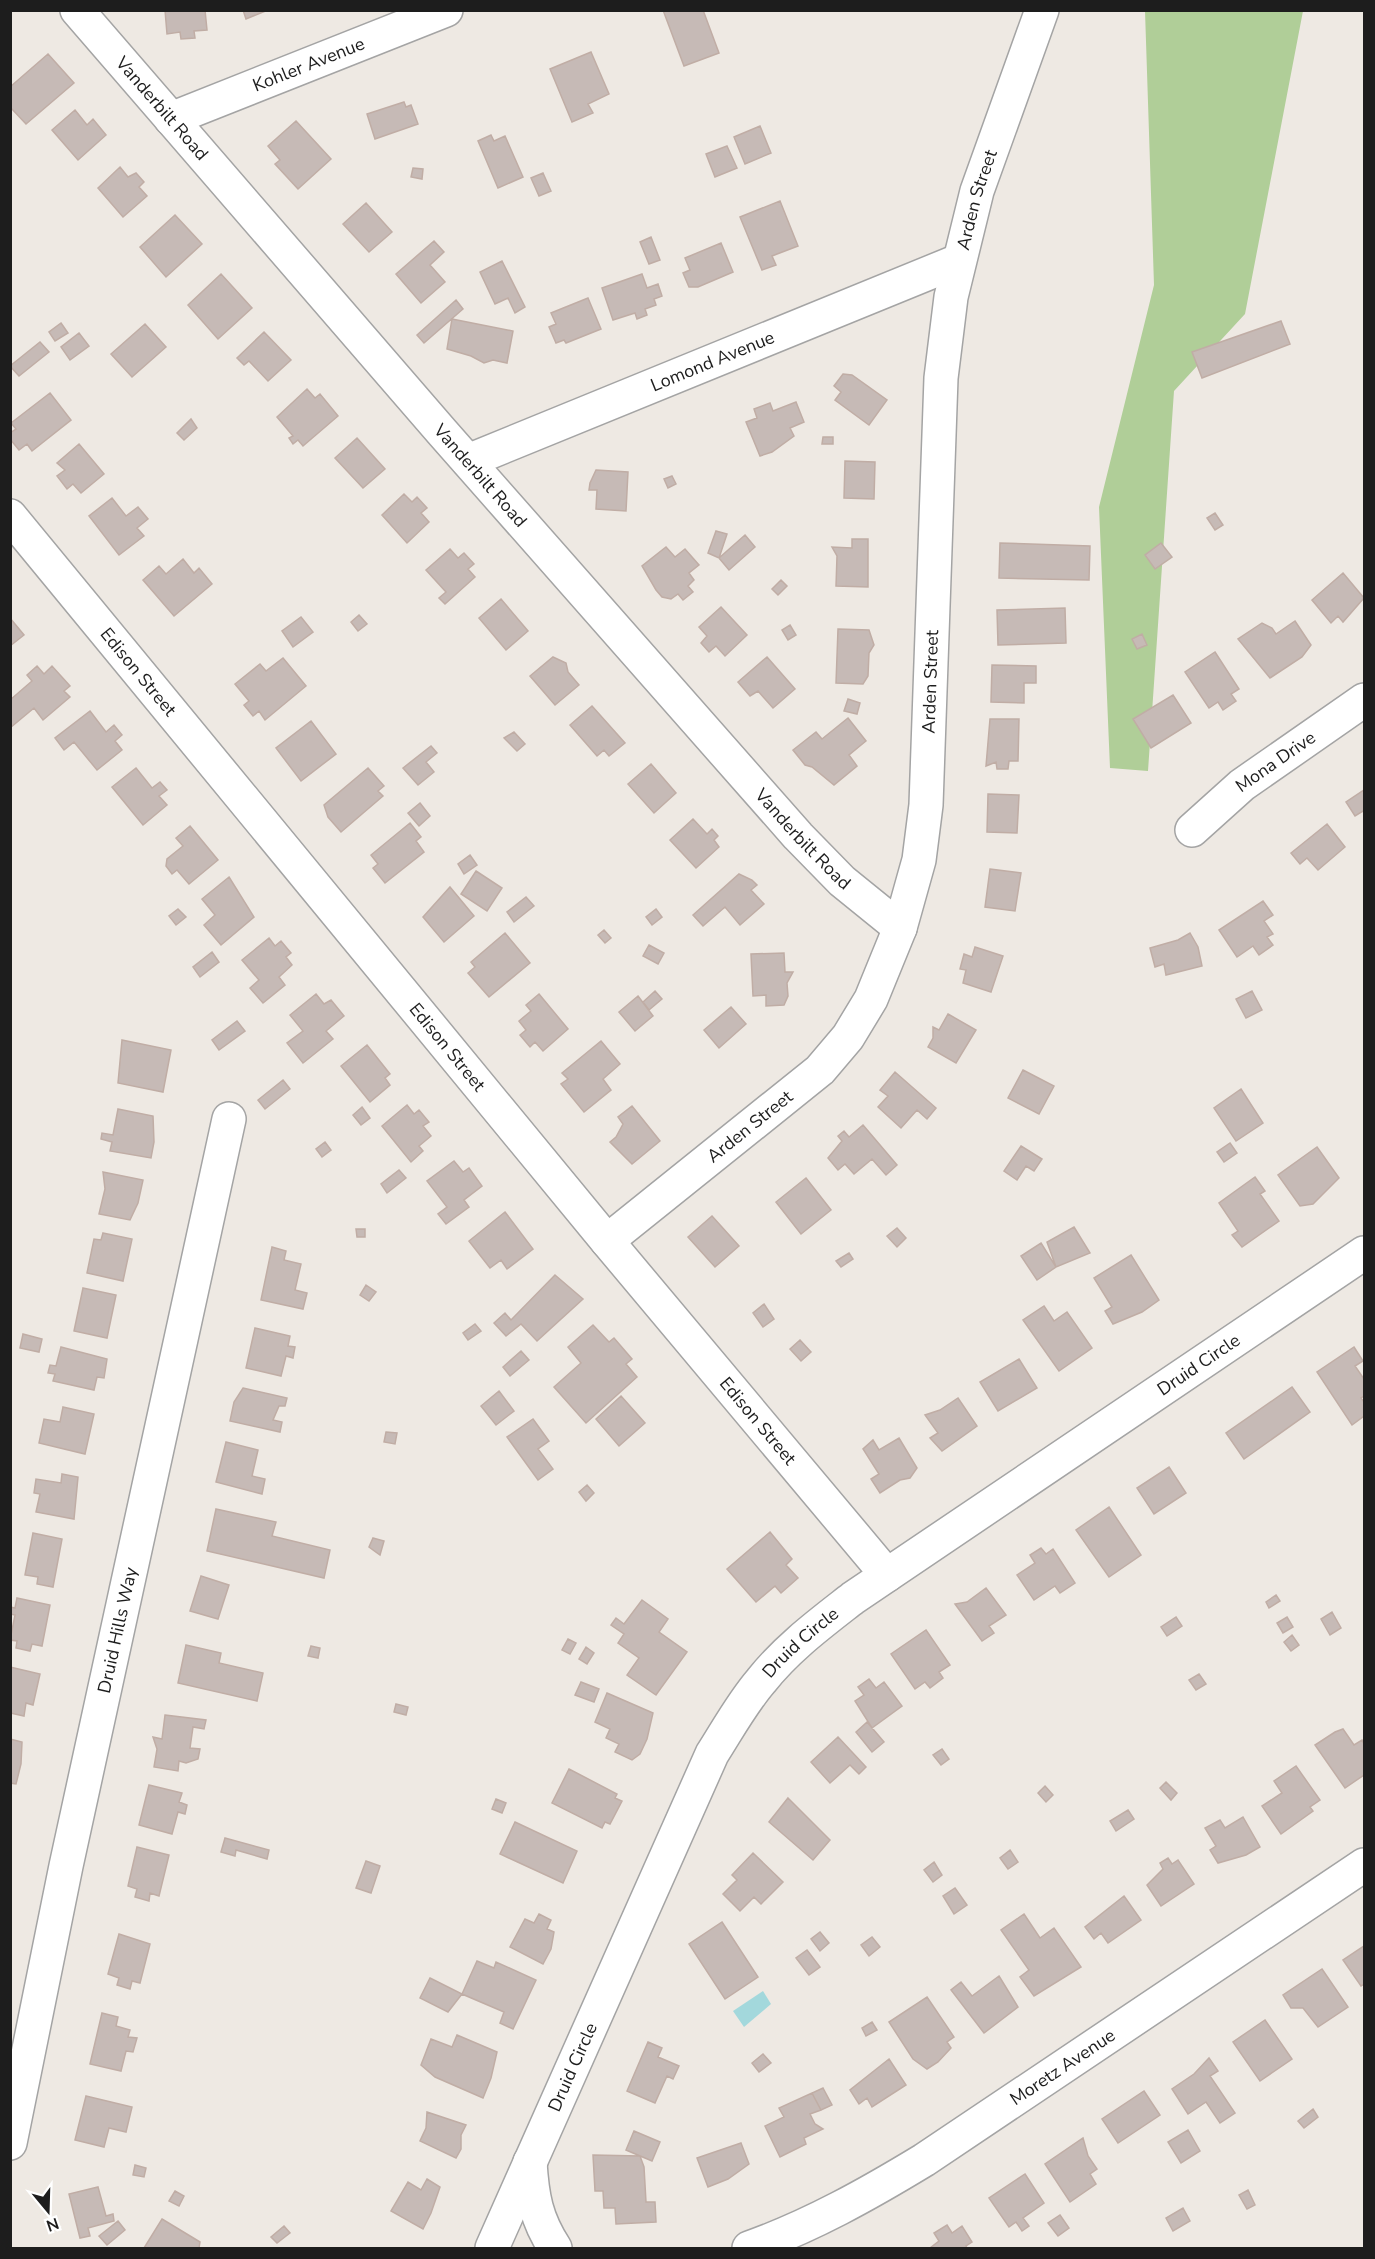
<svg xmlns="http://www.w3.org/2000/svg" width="1375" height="2259" font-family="'Nunito Sans',sans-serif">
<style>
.forest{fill:#b0ce98}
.water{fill:#a3d8dc}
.building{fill:#c6bab6;stroke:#c0ada5;stroke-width:1.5}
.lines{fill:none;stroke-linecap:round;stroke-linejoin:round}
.minor-casing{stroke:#a4a4a4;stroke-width:36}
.minor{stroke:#fff;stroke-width:33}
.labels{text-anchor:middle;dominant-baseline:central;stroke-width:4.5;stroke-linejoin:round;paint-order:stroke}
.street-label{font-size:18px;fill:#1d1d1d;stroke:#fff}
</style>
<rect width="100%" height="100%" fill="#eee9e3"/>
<!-- forest -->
<path class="forest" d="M1145,11H1303L1245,314L1174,391L1148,771L1110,768L1099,507L1154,285Z"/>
<!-- water -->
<path class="water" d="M763,1991L771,2004L744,2027L733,2011Z"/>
<!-- building -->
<path class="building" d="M165,10H205L207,30L194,31L195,38L181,39L180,32L167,34Z
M243,10H268L246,19Z
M663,10H703L719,53L684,66Z
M591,52L609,94L588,104L593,113L572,122L550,69Z
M48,54L74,83L26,124L10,107V87Z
M404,102L406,107L411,105L418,124L375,139L367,114Z
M75,110L87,125L93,119L106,135L78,160L52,130Z
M296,121L331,159L298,189L275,164L280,160L268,146Z
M760,126L771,153L745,164L734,137Z
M491,135L494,141L505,136L523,177L498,188L478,141Z
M727,146L737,168L715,177L706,154Z
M120,167L128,177L136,173L144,182L139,187L147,196L123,217L98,188Z
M413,168L423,169L422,179L411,177Z
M543,173L551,191L539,196L531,178Z
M780,201L798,246L772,256L776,265L762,270L740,217Z
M366,203L392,232L369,252L343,224Z
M175,215L202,244L166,277L140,247Z
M651,237L660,260L649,264L640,242Z
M434,241L444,252L430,265L445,282L421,303L396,274Z
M721,243L733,272L698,287H689L683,273L690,270L685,258Z
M502,261L525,307L515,313L508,298L495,304L480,272Z
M221,274L252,308L218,339L188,305Z
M642,274L647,288L658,284L662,296L654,299L656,305L645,309L647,315L637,319L635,313L613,320L602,288Z
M588,298L601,329L566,343L564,340L556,343L549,327L556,324L551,313Z
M456,300L463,309L424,343L417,335Z
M452,319L513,331L507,363L493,360L484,363L471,356L447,349Z
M1281,321L1290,344L1202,378L1192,352Z
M61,323L68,333L55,341L49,332Z
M145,324L166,347L132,377L111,354Z
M264,332L291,360L268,381L249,361L244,365L237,358Z
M79,333L89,346L70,360L61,347Z
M40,342L49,352L19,376L10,366Z
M843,374L852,375L887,400L869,425L835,400L841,392L834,386Z
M307,389L315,398L320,394L338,416L303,446L298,440L293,444L289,438L293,436L277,417Z
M50,393L71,420L32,451L27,444L19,450L10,439V433L16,429L11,423Z
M796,402L804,422L790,428L794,436L772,452L760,456L746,422L757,418L754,409L770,403L773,411Z
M191,419L197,428L184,440L177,433Z
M823,437H833V444H822Z
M357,438L385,469L363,488L335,458Z
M79,444L104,474L81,493L73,484L67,489L57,476L65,470L57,463Z
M845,461L875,462L874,499L844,498Z
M596,470L628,472L626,511L596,509L597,490H589L590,483Z
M672,476L676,484L668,488L664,479Z
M404,494L412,502L417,497L427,508L421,513L429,522L407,543L382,515Z
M112,498L126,516L138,507L148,519L137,528L144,536L119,555L89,516Z
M1215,513L1223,525L1215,530L1207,518Z
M716,531L727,534L719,558L708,553Z
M745,535L755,547L729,570L719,558Z
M852,539H868V587L836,586L837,556L832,547L852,548Z
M1000,543L1090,546L1089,580L999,578Z
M1161,543L1172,557L1155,569L1145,555Z
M666,547L675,557L685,549L699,565L689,573L694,580L688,586L693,592L683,600L678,594L671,599L662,597L656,590L642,566Z
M450,549L458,558L464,553L474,564L468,569L475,577L445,604L439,598L446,592L426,570Z
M183,559L194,573L199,568L212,584L174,616L143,580L159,566L166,574Z
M1343,573L1364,598L1343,622L1338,616L1331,623L1312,600Z
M781,580L787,586L778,595L772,589Z
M501,599L528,631L506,650L479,618Z
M721,607L747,635L725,656L716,646L709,652L701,643L707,636L699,627Z
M1065,608L1066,643L998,645L997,610Z
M359,615L367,624L358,631L351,622Z
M301,617L313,632L293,647L282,631Z
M10,618L24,635L10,646Z
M1295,621L1311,645L1302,657L1270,678L1238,639L1262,623L1272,628L1276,634Z
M790,625L796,635L788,640L782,630Z
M838,629L869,630L874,645L869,653L868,676L863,684L836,683Z
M1142,634L1147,645L1137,649L1132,639Z
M1215,652L1239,689L1231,694L1236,701L1223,710L1218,702L1209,708L1185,672Z
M553,657L566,663L568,672L579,685L555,705L530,676Z
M767,657L795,689L773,708L758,691L750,696L738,682Z
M283,658L306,686L265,720L259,711L253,716L244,705L249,701L235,684L260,664L266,671Z
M992,665L1036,666V683H1024V703L991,702Z
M37,666L44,674L52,666L70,686L64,691L70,697L43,720L34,708L10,728V700L32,681L27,675Z
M1173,695L1191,723L1151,748L1133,719Z
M848,699L860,703L857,714L844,711Z
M592,706L625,743L609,756L604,750L597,756L570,725Z
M90,711L106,732L114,725L122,735L115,741L122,750L97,770L74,742L64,750L55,738Z
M848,718L866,741L849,755L857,766L834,785L812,767L805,765L793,750L816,732L822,739Z
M990,719H1019L1018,761H1009L1008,769H997L996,762L986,766Z
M311,721L336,754L301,781L276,748Z
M514,732L525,744L517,751L504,738Z
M431,746L437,753L426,762L434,772L418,785L403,768Z
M651,764L676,793L654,813L628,784Z
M136,768L152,788L160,782L167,790L159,796L167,805L143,825L112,787Z
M368,768L384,786L378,791L383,796L341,832L328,817L324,805Z
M1364,790V813L1363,811L1355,816L1346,802Z
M988,794L1019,795L1017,833L987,832Z
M420,803L430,816L419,826L408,813Z
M693,819L707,834L712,829L718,836L714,840L719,847L696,868L670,840Z
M410,823L421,837L416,841L424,852L385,883L373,868L378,864L371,855Z
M1327,824L1345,847L1318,870L1307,858L1300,864L1291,853Z
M190,826L218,860L189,884L177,870L172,874L166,866L167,859L183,846L176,838Z
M470,855L477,865L464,874L458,864Z
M990,869L1021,873L1015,911L985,907Z
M476,871L502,888L487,911L461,894Z
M739,874L752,880L757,885L751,890L764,904L740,925L725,907L703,926L693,915Z
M229,877L254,917L221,945L204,925L215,915L202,899Z
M450,887L474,916L444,942L423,917Z
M526,897L534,906L514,922L507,912Z
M1263,901L1273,915L1264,921L1273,934L1267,937L1273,945L1259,955L1253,946L1237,957L1219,930Z
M178,909L186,917L176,925L169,916Z
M656,909L662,917L652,925L646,917Z
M604,930L611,938L605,943L598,935Z
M505,933L530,963L489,997L468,973L475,967L471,962Z
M1190,933L1198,947L1202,966L1166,975L1164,964L1155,967L1150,948L1178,940Z
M269,938L275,946L281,941L291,953L286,957L292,965L279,977L285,985L263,1003L250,988L259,980L242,960Z
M649,945L664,953L658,964L643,956Z
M975,947L1003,956L991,992L963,983L966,970L960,969L964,954L972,957Z
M212,952L219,962L200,977L193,967Z
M784,953L785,972H793L787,983L788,996L784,1005L766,1006V995L753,996L751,954Z
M655,991L662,999L649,1010L643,1002Z
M1252,991L1262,1010L1246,1018L1236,999Z
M316,994L324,1004L331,1000L344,1016L326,1031L333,1039L303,1063L287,1043L303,1031L290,1015Z
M539,994L568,1029L543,1051L535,1042L530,1047L520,1035L526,1030L519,1021L531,1011L526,1005Z
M638,996L653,1016L635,1031L619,1012Z
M731,1007L746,1024L719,1048L704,1030Z
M948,1014L976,1030L956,1063L928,1047L933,1038V1027L939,1030Z
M237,1021L245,1031L219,1050L212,1040Z
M122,1040L171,1050L163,1092L118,1083Z
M601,1041L620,1064L603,1079L611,1090L584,1112L561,1084L568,1079L562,1073Z
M367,1045L390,1074L385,1078L390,1085L370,1102L341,1066Z
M1023,1070L1054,1086L1039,1114L1008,1098Z
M895,1072L936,1108L927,1119L917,1110L901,1128L878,1107L888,1096L880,1090Z
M283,1080L290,1089L265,1109L258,1100Z
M1241,1089L1263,1123L1236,1141L1214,1108Z
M407,1105L414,1114L419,1110L429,1122L423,1126L431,1136L419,1146L423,1151L411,1162L382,1126Z
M632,1106L660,1141L632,1164L610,1142L616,1137L623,1124L618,1117Z
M362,1107L370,1118L361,1125L353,1115Z
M118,1109L153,1116L154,1142L151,1158L110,1151L112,1142L101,1139L102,1133L113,1135Z
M863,1125L897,1165L886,1175L872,1159L854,1174L845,1164L838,1170L828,1158L842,1141L838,1136L844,1131L849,1137Z
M325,1142L331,1150L322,1157L316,1149Z
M1230,1143L1237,1153L1224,1162L1217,1152Z
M1021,1146L1042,1159L1034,1171L1026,1166L1017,1180L1004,1171Z
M1317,1147L1339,1178L1313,1204L1300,1206L1278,1175Z
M454,1161L463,1172L469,1168L482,1186L464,1200L469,1207L446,1224L438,1214L447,1207L427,1181Z
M399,1170L406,1178L387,1193L381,1184Z
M103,1172L143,1180L138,1203L130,1220L99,1214L105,1189Z
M1255,1177L1265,1191L1260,1194L1279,1221L1242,1247L1232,1235L1238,1231L1219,1203Z
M806,1178L831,1210L801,1234L776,1202Z
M505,1212L533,1249L507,1269L501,1260L490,1268L469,1241Z
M712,1216L739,1246L715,1267L688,1237Z
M1074,1227L1090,1253L1056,1267L1047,1242Z
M897,1228L906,1238L897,1247L887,1236Z
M356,1229H365V1237H357Z
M103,1233L132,1239L123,1281L87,1273L94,1239L101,1240Z
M1041,1243L1056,1267L1037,1280L1021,1256Z
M272,1247L286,1251L284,1260L301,1264L295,1290L307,1293L303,1309L261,1300Z
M849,1253L853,1259L841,1267L836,1261Z
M1131,1255L1159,1300L1142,1312L1113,1324L1105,1311L1112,1307L1094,1278Z
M555,1275L583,1299L537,1341L521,1324L506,1336L494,1323L505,1313L511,1320Z
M366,1285L376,1292L369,1301L360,1295Z
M83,1288L116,1295L107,1338L74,1331Z
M764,1304L774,1319L763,1327L753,1313Z
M1044,1306L1054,1321L1067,1312L1092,1348L1059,1371L1023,1320Z
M475,1324L481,1331L468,1340L463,1333Z
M593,1325L609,1342L614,1338L632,1359L626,1364L637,1377L586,1423L554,1387L581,1363L568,1347Z
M255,1328L290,1336L288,1346L295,1347L293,1358L286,1356L281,1376L246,1368Z
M23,1334L42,1339L39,1352L20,1348Z
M800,1340L811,1352L801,1361L790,1349Z
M61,1347L107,1359L104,1378L97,1377L94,1390L53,1381L55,1374L48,1373L50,1365L56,1366Z
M1354,1347L1363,1361L1355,1366L1364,1379V1396L1361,1398L1364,1402V1416L1352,1425L1317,1372Z
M521,1351L529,1360L510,1376L503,1367Z
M1019,1359L1037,1388L998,1411L980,1382Z
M1292,1387L1310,1412L1244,1459L1226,1433Z
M243,1388L287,1398L285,1406H279L273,1420L282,1422L280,1432L230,1421L234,1402Z
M499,1391L514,1411L496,1425L481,1406Z
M621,1396L645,1423L619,1446L596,1419Z
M958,1398L977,1426L942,1451L930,1438L938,1433L925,1415L940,1410Z
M63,1407L94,1414L85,1454L39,1443L44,1419L60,1422Z
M533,1419L549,1441L538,1449L553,1469L538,1480L507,1437Z
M386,1432L397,1433L395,1444L384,1442Z
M899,1438L917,1468L910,1478L900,1480L880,1493L871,1479L879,1474L863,1449L873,1440L879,1450Z
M226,1442L258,1450L252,1476L265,1479L262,1494L216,1482Z
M1169,1467L1186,1493L1154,1514L1137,1488Z
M62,1474L78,1477L74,1519L36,1512L40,1494L34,1493L36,1479L61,1483Z
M587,1485L594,1493L586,1501L579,1492Z
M1109,1507L1141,1555L1109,1577L1076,1530Z
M216,1509L276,1522L272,1536L330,1550L324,1578L207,1551Z
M770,1532L792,1559L786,1565L798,1578L781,1593L775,1586L756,1602L727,1569Z
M33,1533L62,1539L53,1587L37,1584L38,1577L25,1575Z
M373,1538L384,1541L380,1555L369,1547Z
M1041,1548L1046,1554L1053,1549L1075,1583L1060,1593L1055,1586L1034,1600L1017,1575L1035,1563L1030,1555Z
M201,1576L229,1585L218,1619L190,1611Z
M986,1588L1006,1615L989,1626L994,1633L982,1641L955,1604L967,1602Z
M1276,1595L1280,1601L1269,1608L1266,1602Z
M17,1598L50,1605L42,1646L32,1644L30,1651L16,1648L17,1641L10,1640L15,1615L10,1614V1607L15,1608Z
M642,1600L668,1619L659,1632L687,1652L656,1695L627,1675L639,1658L618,1643L624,1634L611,1625L616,1618L624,1624Z
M1332,1612L1341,1628L1330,1635L1321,1619Z
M1176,1617L1182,1626L1167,1636L1161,1627Z
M1287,1617L1293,1627L1283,1633L1277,1623Z
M926,1630L950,1665L939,1672L943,1678L930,1688L925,1682L915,1689L891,1654Z
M1292,1635L1299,1645L1291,1651L1284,1642Z
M568,1639L576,1643L570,1654L562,1650Z
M186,1645L221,1653L219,1663L263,1673L257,1701L178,1683Z
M311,1646L320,1648L318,1658L308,1656Z
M586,1647L594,1653L587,1664L579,1659Z
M10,1667L40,1674L33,1705L26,1703L24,1716L10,1713Z
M1199,1674L1206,1684L1196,1690L1189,1680Z
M869,1679L876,1688L884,1682L902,1706L872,1728L855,1701L864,1695L858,1687Z
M581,1682L599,1689L594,1702L575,1695Z
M607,1693L653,1713L647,1739L640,1754L632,1760L615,1752L619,1744L606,1738L610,1729L595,1722Z
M396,1704L408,1707L406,1715L394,1712Z
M165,1715L206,1720L204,1729L193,1727L190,1748L200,1749L198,1759L186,1763L179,1761L178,1771L154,1767L157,1749L153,1737L162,1739Z
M867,1722L884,1742L872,1752L856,1732Z
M1343,1729L1354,1745L1362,1740L1364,1744V1775L1345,1788L1315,1745L1335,1732Z
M838,1737L866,1767L859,1774L850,1765L830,1783L811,1762Z
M10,1739L22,1742L21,1764L16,1784L10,1783Z
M942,1749L949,1759L941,1765L933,1755Z
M1296,1766L1320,1800L1310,1807L1313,1811L1281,1834L1262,1806L1282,1793L1274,1781Z
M569,1769L617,1794L615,1798L622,1801L610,1824L605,1822L602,1828L552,1803Z
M1166,1782L1177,1793L1171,1800L1160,1788Z
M149,1785L182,1793L179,1802L187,1805L185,1814L178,1812L172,1834L139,1825Z
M1045,1786L1053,1795L1046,1802L1038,1793Z
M788,1798L830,1840L813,1860L769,1822Z
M496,1799L506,1803L502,1813L492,1809Z
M1128,1810L1134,1819L1116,1831L1110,1821Z
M1243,1817L1260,1847L1246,1855L1218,1863L1210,1850L1216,1846L1205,1828L1220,1820L1225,1828Z
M515,1822L577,1851L563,1883L500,1854Z
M225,1838L269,1850L267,1859L236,1850L235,1856L221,1852Z
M137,1847L169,1855L159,1896L150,1893L149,1901L135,1897L137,1889L128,1886Z
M1010,1850L1018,1862L1008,1869L1000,1858Z
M753,1853L783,1882L761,1904L754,1897L740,1911L723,1894L737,1880L732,1875Z
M1168,1858L1172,1864L1178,1860L1194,1884L1161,1906L1147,1885L1163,1869L1160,1863Z
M366,1861L380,1866L371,1893L356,1888Z
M934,1862L942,1875L933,1882L924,1870Z
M955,1888L967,1905L954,1914L943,1896Z
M1124,1896L1141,1920L1108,1943L1101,1933L1094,1939L1085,1927Z
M539,1914L551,1920L547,1929L554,1932L551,1949L543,1964L510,1947L525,1919L534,1923Z
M1024,1914L1040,1938L1054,1928L1081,1967L1034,1996L1020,1977L1029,1970L1001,1930Z
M722,1922L758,1977L725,1999L689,1944Z
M820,1932L829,1943L820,1951L811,1939Z
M119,1934L150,1944L140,1983L132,1981L130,1989L117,1985L119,1978L108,1974Z
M872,1937L880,1947L869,1956L861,1945Z
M1364,1946V1984L1361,1986L1343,1960Z
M807,1950L820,1967L809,1975L796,1958Z
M477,1961L494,1968L496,1962L536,1980L513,2029L500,2023L504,2012L462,1994Z
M1322,1969L1348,2007L1318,2027L1303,2008H1291L1283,1995Z
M999,1976L1018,2007L984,2033L951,1990L961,1982L972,1996Z
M430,1978L462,1994L448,2012L420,1998Z
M927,1997L954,2037L947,2042L951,2048L938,2062L927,2069L913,2059L889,2022Z
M102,2013L118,2017L116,2026L130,2030L128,2037L137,2038L133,2052L126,2051L121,2071L90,2064Z
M1265,2020L1292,2059L1260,2081L1233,2042Z
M872,2022L877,2030L866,2036L862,2028Z
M457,2035L497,2052L491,2078L483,2098L435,2077L421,2065L431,2039L452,2047Z
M648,2042L662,2048L658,2057L679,2066L673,2079L667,2076L655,2103L627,2091Z
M763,2054L771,2063L759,2072L752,2063Z
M1209,2058L1218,2071L1210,2076L1235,2113L1220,2123L1206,2102L1188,2114L1172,2089L1194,2074Z
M889,2059L906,2085L872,2107L867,2098L859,2104L850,2090Z
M823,2088L832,2105L821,2110L812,2093Z
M1144,2091L1160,2115L1118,2143L1102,2119Z
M812,2093L821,2110L810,2114L815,2124L823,2129L804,2138L806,2144L780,2157L765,2126L784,2117L779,2108Z
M86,2096L132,2107L126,2132L109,2128L104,2147L75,2140Z
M1313,2109L1318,2117L1304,2128L1298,2121Z
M427,2112L466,2125L461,2135V2149L456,2158L420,2141L426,2128Z
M1188,2130L1200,2151L1181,2163L1168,2142Z
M634,2131L660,2142L652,2161L626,2150Z
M1083,2138L1088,2156L1097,2169L1090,2174L1096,2184L1070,2202L1045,2164Z
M741,2143L749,2164L728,2179L708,2187L697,2158Z
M593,2155L640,2156L644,2167L646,2202H655L656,2222L616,2224L615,2208H604L603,2191H595Z
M135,2165L146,2168L144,2177L133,2175Z
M1025,2174L1044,2203L1023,2218L1029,2226L1022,2231L1016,2222L1009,2227L989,2198Z
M427,2179L440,2187L431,2213L423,2229L391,2211L408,2182L421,2190Z
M98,2187L106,2216L113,2214L114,2221L88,2228L90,2236L80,2238L69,2194Z
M1248,2190L1255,2205L1247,2209L1239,2195Z
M175,2191L184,2196L179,2206L169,2201Z
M1183,2208L1190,2221L1173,2231L1166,2218Z
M1060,2215L1069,2228L1058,2236L1048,2223Z
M162,2219L200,2242L199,2248H144Z
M118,2221L125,2230L107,2245L99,2236Z
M947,2225L952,2233L962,2226L972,2242L966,2246L967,2248H930L939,2241L934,2233Z
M284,2226L290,2233L277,2243L271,2237Z"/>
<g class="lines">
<defs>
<g id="minor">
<path id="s1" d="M77,10L442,432L798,836L842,881L900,928"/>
<path id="s2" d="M171,119L446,10"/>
<path id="s3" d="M468,461L958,261"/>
<path id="s4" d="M10,516L607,1241L887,1575"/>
<path id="s5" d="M1192,830L1242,785L1364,700"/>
<path id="s6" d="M607,1241L820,1070L848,1037L871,999L900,928L919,860L926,805L941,378L951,297L977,191L1042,10"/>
<path id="s7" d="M10,2143L66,1866L229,1119"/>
<path d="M530,2162C532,2196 536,2219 555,2248"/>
<path id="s8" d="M492,2248L712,1754C728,1729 742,1703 761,1681C787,1648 821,1623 853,1598L1364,1253"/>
<path id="s9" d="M749,2248C811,2226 868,2194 924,2160L1364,1865"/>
</g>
</defs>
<!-- minor casing -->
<use href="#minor" class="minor-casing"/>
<!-- minor -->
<use href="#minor" class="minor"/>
</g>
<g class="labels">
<!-- street labels -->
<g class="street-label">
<text stroke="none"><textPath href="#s2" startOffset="148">Kohler Avenue</textPath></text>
<text stroke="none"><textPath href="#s1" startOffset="130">Vanderbilt Road</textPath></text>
<text stroke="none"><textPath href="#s6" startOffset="1173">Arden Street</textPath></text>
<text stroke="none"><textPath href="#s3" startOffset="264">Lomond Avenue</textPath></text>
<text stroke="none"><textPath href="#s1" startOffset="616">Vanderbilt Road</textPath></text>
<text stroke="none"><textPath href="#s4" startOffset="202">Edison Street</textPath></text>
<text stroke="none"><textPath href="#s6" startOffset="687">Arden Street</textPath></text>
<text stroke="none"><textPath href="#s5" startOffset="108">Mona Drive</textPath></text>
<text stroke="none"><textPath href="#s1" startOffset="1102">Vanderbilt Road</textPath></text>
<text stroke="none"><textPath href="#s4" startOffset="688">Edison Street</textPath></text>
<text stroke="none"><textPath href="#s6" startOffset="183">Arden Street</textPath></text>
<text stroke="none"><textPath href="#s8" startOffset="1170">Druid Circle</textPath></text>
<text stroke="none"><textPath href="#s4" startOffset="1174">Edison Street</textPath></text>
<text stroke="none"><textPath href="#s7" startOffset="524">Druid Hills Way</textPath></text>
<text stroke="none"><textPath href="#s8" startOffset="684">Druid Circle</textPath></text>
<text stroke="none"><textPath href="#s8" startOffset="198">Druid Circle</textPath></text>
<text stroke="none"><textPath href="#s9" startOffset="363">Moretz Avenue</textPath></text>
</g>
</g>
<!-- border -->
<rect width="1375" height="2259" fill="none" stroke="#1d1d1d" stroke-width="24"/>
<!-- north arrow -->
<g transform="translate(48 2211) rotate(161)" stroke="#ffffff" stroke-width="4.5" paint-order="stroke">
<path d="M0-4.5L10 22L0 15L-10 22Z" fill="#1d1d1d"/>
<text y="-9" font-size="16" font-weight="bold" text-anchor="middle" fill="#1d1d1d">N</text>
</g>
</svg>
